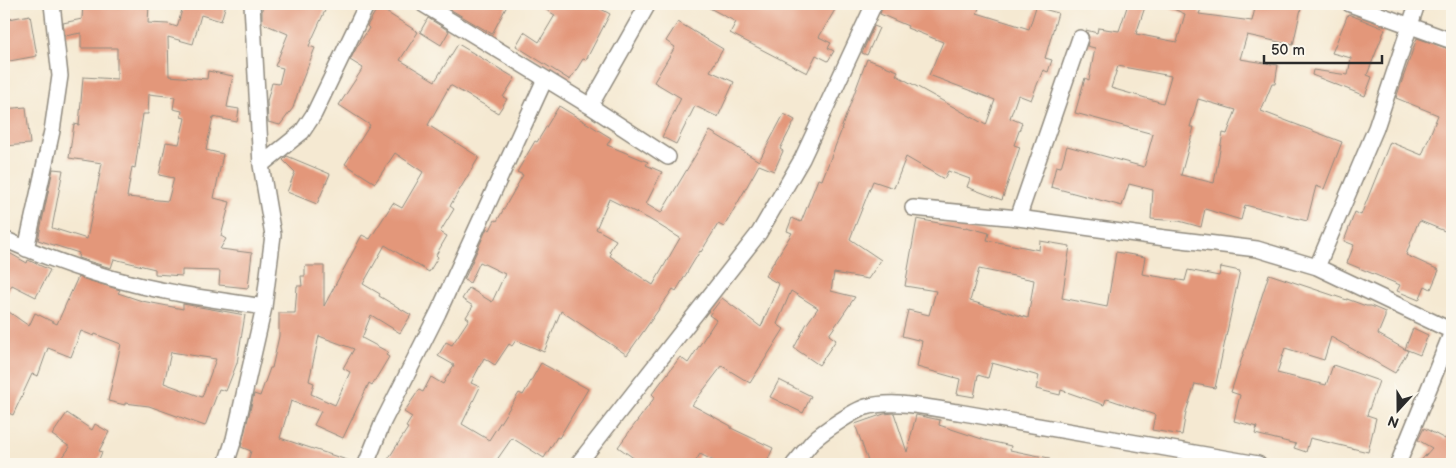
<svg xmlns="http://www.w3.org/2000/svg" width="1456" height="468" font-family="'Balsamiq Sans',sans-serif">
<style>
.building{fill:#e3977a;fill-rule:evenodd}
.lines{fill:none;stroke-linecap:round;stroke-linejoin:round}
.minor-casing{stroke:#908a7e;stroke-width:18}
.minor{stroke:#fff;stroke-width:15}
</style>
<rect width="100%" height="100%" fill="#fbf7ec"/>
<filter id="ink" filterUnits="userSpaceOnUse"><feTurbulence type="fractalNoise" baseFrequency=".02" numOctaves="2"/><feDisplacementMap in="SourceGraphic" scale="10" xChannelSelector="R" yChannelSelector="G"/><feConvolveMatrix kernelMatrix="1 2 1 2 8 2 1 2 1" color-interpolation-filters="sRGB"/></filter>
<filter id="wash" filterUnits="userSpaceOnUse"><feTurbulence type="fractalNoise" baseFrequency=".0096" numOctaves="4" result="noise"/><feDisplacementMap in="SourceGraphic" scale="20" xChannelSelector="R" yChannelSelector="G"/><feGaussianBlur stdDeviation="1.12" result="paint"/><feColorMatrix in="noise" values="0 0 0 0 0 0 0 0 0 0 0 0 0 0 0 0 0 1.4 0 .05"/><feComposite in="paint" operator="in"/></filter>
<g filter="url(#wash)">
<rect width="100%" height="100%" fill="#f5e9d2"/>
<g id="blocks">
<!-- building -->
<path class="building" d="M83,4H149L148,23L168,24L177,27L182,10L174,8V4H226L221,21L201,15L193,44L168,37L169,76L207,79L208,71L233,76L227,107L239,109L237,122L213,117L206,150L223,154L214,198L230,202L221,236L226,239L220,249L252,253L248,288L219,285L220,271L182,270V276L155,274V269L114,259L111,268L78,258L79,253L38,240L53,169L63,170L52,228L87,239L102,163L69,158L74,124L79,125L83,77L117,79V48H81V33L65,36L63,23L82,19ZM149,94L175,97L173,109L182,111L181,117L185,118L179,144L166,142L159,175L174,178L168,201L127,197L132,167L135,168L143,114H148Z
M264,4H328L309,46L315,48L300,86L293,108L280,125L268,122L267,101L272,83L279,84L283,68L275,66L288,34L262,23V9Z
M441,4H508L492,34Z
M536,4H592L610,14L586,60L583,59L570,80L516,46L524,32L539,42L555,15Z
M702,4H829L836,8L819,37L831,43L828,48L834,51L828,61L816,55L807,73L730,33L736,22Z
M883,4H970L979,8L977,13L1029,29L1036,7L1058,13L1045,58L1052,60L1048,72L1043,70L1031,100L1018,95L1010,118L1022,123L1014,145L1020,147L1002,200L967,187L970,179L948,171L944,179L906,157L894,188L873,181L850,239L881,260L868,279L834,273L831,291L855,297L829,335L836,340L819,365L794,348L806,325L818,308L791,291L777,324L784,329L750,383L722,366L692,405L731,426V428L773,448L766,464H720L700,454L694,464H642L618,447L655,397L652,394L680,357L688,363L716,320L709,315L722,298L761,327L779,284L765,276L792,233L787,231L792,218L801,222L818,179L822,180L842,129H841L867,59L898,71L896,75L986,125L995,100L929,75L943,42L907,28L908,26L880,14Z
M1128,4H1146L1136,34L1177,42L1185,14L1162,4H1203L1199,14L1252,21L1256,4H1302L1293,45L1247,35L1240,59L1278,65L1275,84H1272L1261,111L1342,142L1324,189L1316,186L1307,221L1245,205L1241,220L1205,209L1201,227L1179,221L1151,219L1153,190L1129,184L1122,206L1051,187L1056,166L1061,167L1067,146L1144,167L1153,134L1075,113L1085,78L1089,80L1095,48L1087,46L1089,37L1086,30L1097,33L1098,28L1119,31ZM1118,66L1171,76L1163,103L1111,88ZM1198,99L1236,110L1227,134L1223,133L1214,183L1181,175L1194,127H1190Z
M378,7L418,32L400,60L435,81L458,44L515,78L503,97L507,99L498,113L450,85L428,125L479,157L450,206L454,209L440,232L447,236L436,255L438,257L429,272L385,245L363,284L380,294L379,296L411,315L400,333L371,315L362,338L388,352L386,355L389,357L372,385L369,383L343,438L314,425L321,411L291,401L280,438L353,462V464H247L251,451L241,447L254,394L260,396L270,368H272L279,336V313H295L297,286H302L301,276H305V266H324V306L362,235L370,239L393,203L402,208L423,172L395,153L375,183L345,164L370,125L339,105L363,68L350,60L357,47L369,28L367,26ZM319,336L354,349L343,368L350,372L335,405L311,394L314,383L309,381Z
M1348,14L1385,29L1367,75L1372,77L1365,96L1312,75L1313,70L1348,75L1351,58L1332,53Z
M30,15L37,56L4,62V20Z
M428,18L449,31L441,45L420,32Z
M678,22L723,49L710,71L734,82L718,117L695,106L676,144L662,137L681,98L654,82L675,47L666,41Z
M874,26L879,28L867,55L862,53Z
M1417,38L1452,50V234L1420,221L1417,225L1406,255L1439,270L1431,289L1425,286L1419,300L1397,291L1400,285L1347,263L1354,245L1344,241L1355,212L1361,215L1390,142L1422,155L1438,115L1396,98Z
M559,106L611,138L607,145L648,162L646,165L662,172L646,204L661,213L710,131L759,161L784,114L795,120L780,149L783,151L774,171L759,165L724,227L718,224L701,252L700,251L676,291L673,289L627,355L561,311L544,352L516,340L512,346L509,344L495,365L484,358L471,383L480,387L462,424L489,440L519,393L523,395L541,363L588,389L559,438L557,437L544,458L512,438L494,464H385L408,428L406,427L412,417L404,412L419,390L423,392L431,377L443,384L454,365L438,356L446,342L452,345L469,319L466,317L473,306L462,299L469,288L492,302L505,274L480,262L470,283L464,280L487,228L490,230L495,220L497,221L523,175L517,172L535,141L537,142ZM609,199L649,219L680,238L653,285L610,256L611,254L609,252L616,240L596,229Z
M26,107L30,144L4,146V109Z
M287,156L330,174L317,204L287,192L295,172L283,160Z
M917,219L966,228V227L989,233L987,240L1039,250L1040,241L1070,246L1062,298L1107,307L1116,252L1145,257L1142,274L1185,281L1188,270L1219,276L1221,267L1240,271L1215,388L1195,384L1186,412L1182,435L1152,430L1155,415L1111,400L1106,399L1104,405L1061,390L1060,395L1036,389L1039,376L992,363L988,378L978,375L974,397L957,394L960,379L917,367L922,341L902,336L908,310L929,315L936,291L905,286ZM979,269L1034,280L1028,318L970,301Z
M4,250L27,263L28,260L50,270L36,297L12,285L4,297Z
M1269,274L1347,300V299L1366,306H1371L1385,312V317L1378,334L1408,351L1395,373L1331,337L1324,360L1285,348L1277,373L1326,385L1333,365L1379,381L1367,415L1376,418L1368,452L1310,438L1306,452L1294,448L1296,444L1255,434L1257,427L1234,421L1240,395L1231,392Z
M78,277L117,289L120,290L118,293L142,301L183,309V304L245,315L237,363L226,391L219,389L205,426L149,406L125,403V405L108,401L121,344L95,334L94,336L81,331L71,357L48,348L38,376L32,374L13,415L4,411V320L9,312L29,326L35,313L57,324ZM171,352L216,359L202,397L164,383Z
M1413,328L1428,335L1420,355L1405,349Z
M779,380L811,396L803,413L770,397Z
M67,413L92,430L95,424L109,432L99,451L102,452L97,464H58L70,447L52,435Z
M894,413L907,452L916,415L940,420L939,425L985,440L1011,446L1010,450L1049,458V464H869L855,424L884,414Z
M1424,428L1445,439L1452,431V464H1418L1432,448L1418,440Z"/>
</g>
</g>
<g filter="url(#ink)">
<use href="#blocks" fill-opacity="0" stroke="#908a7e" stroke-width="1"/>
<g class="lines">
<defs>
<path id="minor" d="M423,4L590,106L668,157
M1350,4L1452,41
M590,106L648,4
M261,165L302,132L314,114L367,4
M913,208L1018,218L1165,238L1257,249L1317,267L1452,331
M1018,218L1080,38
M4,239C58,263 119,283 176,293C205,299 235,302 264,307
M26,249L52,131L60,76L52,4
M1317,267L1376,128L1417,4
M226,464L234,439L264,307L273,235L261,165L252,4
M366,464L383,422L438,313L545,79
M578,464L759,233L802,159L874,4
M794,464C801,456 807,448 814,440C822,432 855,410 866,407C895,399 929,408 958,412L1258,464
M1398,464L1452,332"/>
</defs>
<!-- minor casing -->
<use href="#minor" class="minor-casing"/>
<!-- minor -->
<use href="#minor" class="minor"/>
</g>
</g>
<!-- margin -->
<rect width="1456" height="468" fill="none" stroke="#fbf7ec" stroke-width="20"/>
<!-- north arrow -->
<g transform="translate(1398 410) rotate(201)" stroke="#fbf7ec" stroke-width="4" paint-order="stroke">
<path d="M0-4L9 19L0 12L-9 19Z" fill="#2b2b2b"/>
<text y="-8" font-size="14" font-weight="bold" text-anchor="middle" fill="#2b2b2b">N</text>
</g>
<!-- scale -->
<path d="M1264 55v8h118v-8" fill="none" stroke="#2b2b2b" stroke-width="2.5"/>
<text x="1271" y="55" font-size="15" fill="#2b2b2b" stroke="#fbf7ec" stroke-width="4" paint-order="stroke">50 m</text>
</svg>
